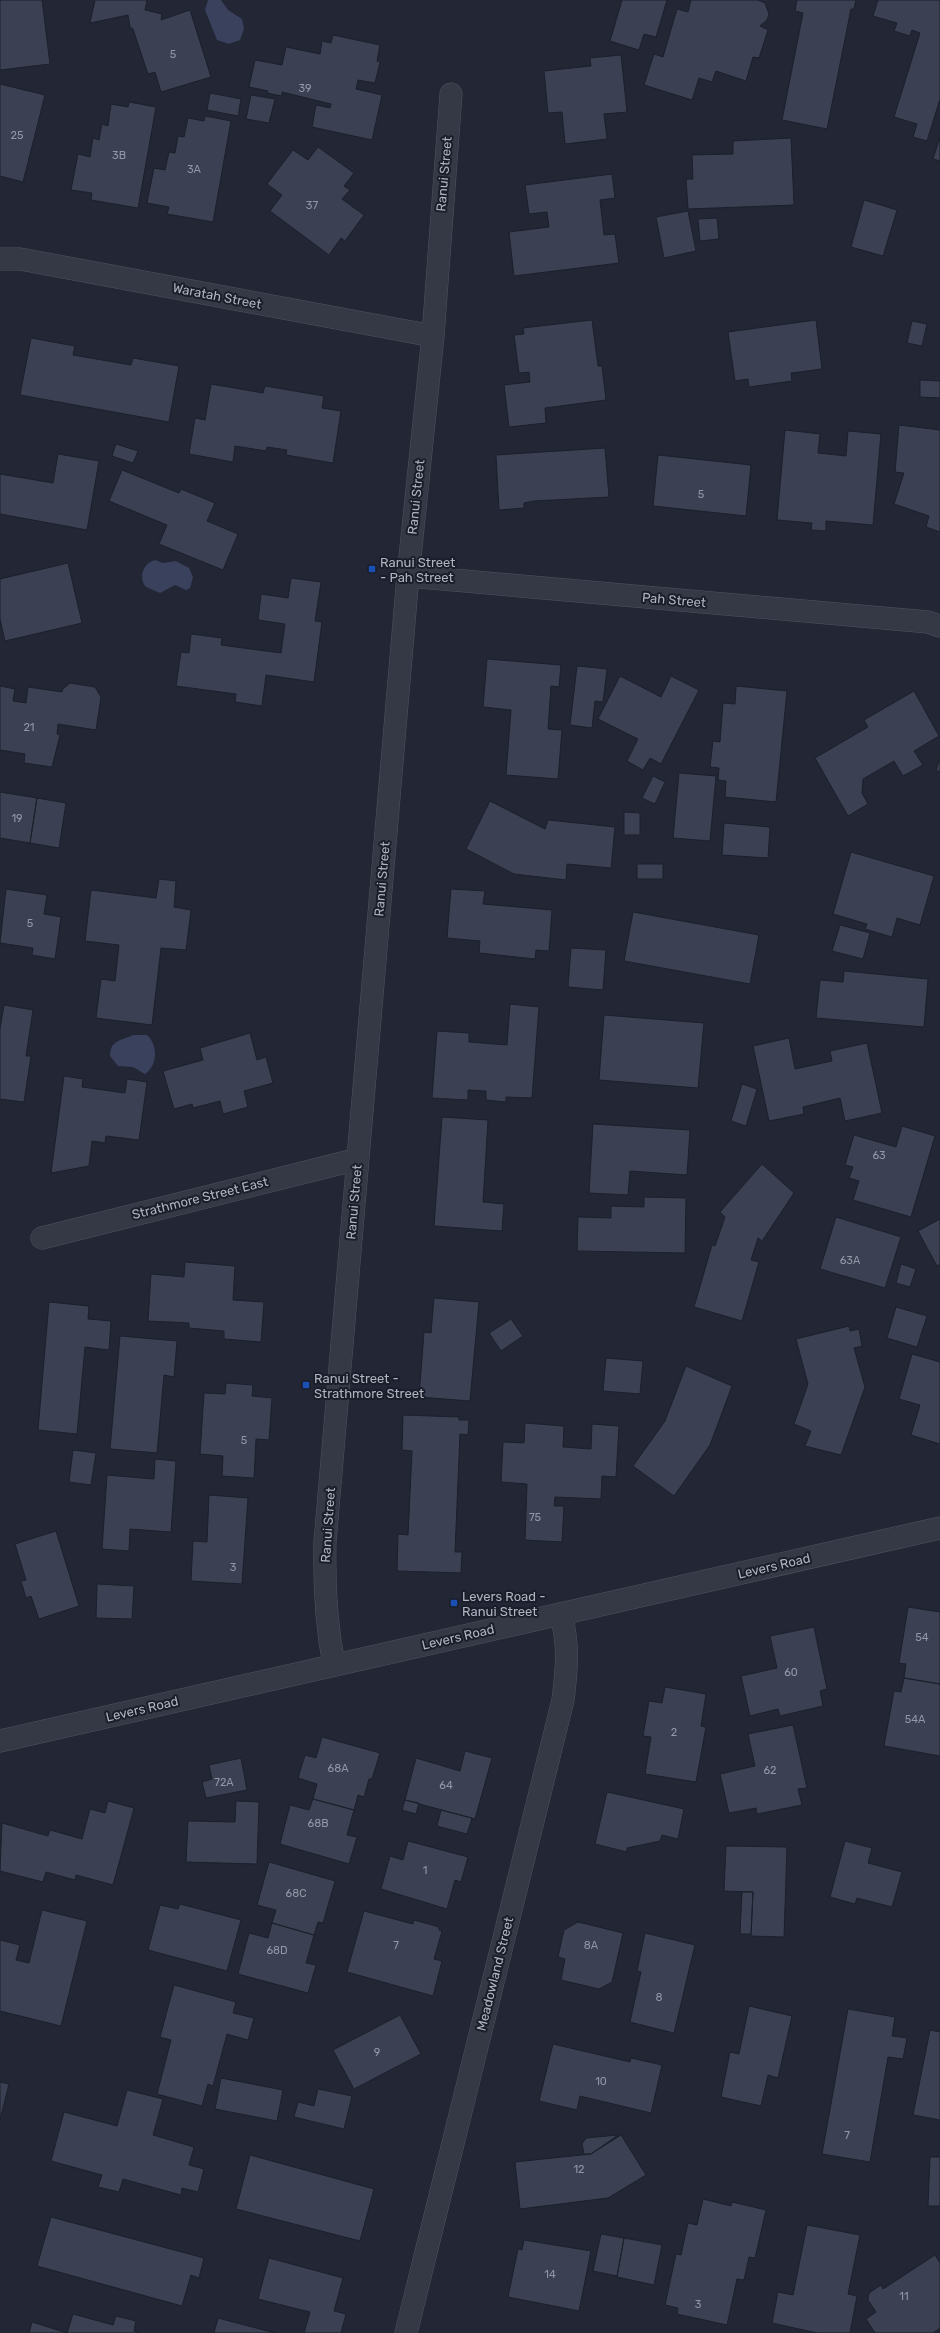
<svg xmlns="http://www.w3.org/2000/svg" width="940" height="2333" font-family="Rubik,sans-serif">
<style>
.water{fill:#39415d}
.building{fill:#3b4152;stroke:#1c202c}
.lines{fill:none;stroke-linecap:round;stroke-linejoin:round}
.minor-casing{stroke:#4f5360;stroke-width:23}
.tertiary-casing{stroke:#4f5360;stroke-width:23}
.minor{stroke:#353946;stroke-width:22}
.tertiary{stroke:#353946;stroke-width:22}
.transit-dot{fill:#1a4fb4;stroke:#1a1e2a;stroke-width:1.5}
.labels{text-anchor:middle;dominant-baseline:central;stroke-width:4;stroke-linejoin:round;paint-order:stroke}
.number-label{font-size:11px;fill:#9296a6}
.street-label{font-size:13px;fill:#afb3c2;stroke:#1a1e2a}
.poi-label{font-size:13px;fill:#afb3c2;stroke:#1a1e2a;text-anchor:start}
</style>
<rect width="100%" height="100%" fill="#222635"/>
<!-- water -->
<path class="water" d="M208,0H221L228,10L242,19L244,29L240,40L229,44L217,40L205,10Z
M155,560L163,563L176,561L189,568L193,577L190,588L186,590L175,585L160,593L146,587C138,578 143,563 155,560Z
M133,1035H147C158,1045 158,1065 145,1074L133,1067L118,1066L110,1056C110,1040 121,1041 133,1035Z"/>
<!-- building -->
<path class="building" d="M0,0H42L50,64L0,70Z
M95,0H147L145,10L162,14L161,20L190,10L211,77L161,92L155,72L148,74L133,29L130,27L128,15L90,23Z
M622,0H667L656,37L644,34L639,50L610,41Z
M691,0H758L765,3L769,14L767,20L760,26L768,30L759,58L753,57L746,81L716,71L712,82L699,78L692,100L644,85L654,54L663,57L677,9L688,12Z
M797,0H856L854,9H851L827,129L782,120L803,13L795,11Z
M878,0H940V99L927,141L913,137L917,124L894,117L920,33L912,30L910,36L894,31L897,23L873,16Z
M333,35L380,45L377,61L380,62L375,83L358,80L356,89L382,95L372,140L312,127L316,105L330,108L331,104L282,92V96L267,93L268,91L249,87L255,60L282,65L286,47L320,54L322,41L331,43Z
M621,55L627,112L604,114L607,139L565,144L562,112L548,113L544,71L591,66L590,58Z
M0,84L45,95L23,182L0,176Z
M210,93L241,99L238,116L207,110Z
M251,95L275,99L269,123L246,119Z
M129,102L156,107L138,208L91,200L92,193L71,190L78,154L90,157L93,138L99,140L102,124L108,126L111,104L128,107Z
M205,116L231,121L213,222L167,214L169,207L147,203L154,168L165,170L169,152L175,153L178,136L184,137L188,118L204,121Z
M940,137V161L933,159Z
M791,138L794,205L688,209L686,179H693L692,155L733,154V141Z
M318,147L354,173L344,186L350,190L342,199L364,215L345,241L341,238L329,255L270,211L282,195L267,184L293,150L308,160Z
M612,174L615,198L600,200L604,235L615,234L619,263L514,276L509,232L549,227L547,212L529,214L525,185Z
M864,200L897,210L883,256L851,247Z
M688,211L696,251L664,258L656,217Z
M717,218L719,239L700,241L698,219Z
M592,320L598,366H602L606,400L545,408L546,423L509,427L504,385L530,382L529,372L519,373L514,335L524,334L523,328Z
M816,320L822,369L791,373L792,381L749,387L748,379L735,381L728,332Z
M912,321L927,324L922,346L907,343Z
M31,338L75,346L73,355L131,365L133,358L179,366L169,422L20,395Z
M920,380L940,381V398L920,397Z
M211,384L263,393L265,386L324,396L322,408L341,411L333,463L286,455L287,450L267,447L266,451L235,446L233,462L189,454L195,418L205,420Z
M899,425L940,430V532L926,527L929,516L894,504L904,473L895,472Z
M785,430L820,434L818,453L846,456L848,431L881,434L873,525L826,521V531L811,530L812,523L777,520Z
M116,444L138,451L133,463L112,456Z
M605,448L609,497L534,501L524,503V508L499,510L496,455Z
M58,454L99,461L87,530L0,514V474L53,483Z
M658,455L751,465L746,516L653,506Z
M122,470L179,493L181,489L215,503L207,521L238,534L223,570L159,544L167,525L109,501Z
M68,563L82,623L5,641L0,619V579Z
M291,578L321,582L315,621L322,622L314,682L266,675L262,706L235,702L236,694L176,686L181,652L189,653L191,634L222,638L221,645L281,653L285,624L258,620L261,594L288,598Z
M487,659L561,665L559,687L551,686L548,729L562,730L558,779L506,775L511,710L483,707Z
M577,666L607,669L603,702L595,701L592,728L570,725Z
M620,676L661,697L671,676L699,690L661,764L650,758L643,770L627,761L638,739L598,719Z
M70,683L95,687L101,697L96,730L58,724L57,734L60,735L52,767L24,763L25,754L0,750V686L15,689L13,701L26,703L28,687L62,692L63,689Z
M736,686L787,691L776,802L725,797L726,781L718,780L719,768L710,767L713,741L720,742L723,703L735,704Z
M914,691L939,736L914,751L923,765L903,776L894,761L863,779L862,793L868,804L848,816L815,758L868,727L864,720Z
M940,758V772L936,770Z
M679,773L716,776L710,841L673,838Z
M653,776L665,782L655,804L642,798Z
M0,792L37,798L30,843L0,838Z
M37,798L66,803L59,848L30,843Z
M490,801L545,829L548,820L615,827L611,868L567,864L566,880L514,874L466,849Z
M624,812L640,813V835H624Z
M724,823L770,827L768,858L722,855Z
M851,852L934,876L920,925L897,918L892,937L865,929L867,924L833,914Z
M637,864H663V879H637Z
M159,879L176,881L174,907L191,910L186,950L161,948L152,1025L96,1018L101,979L115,981L119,945L85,941L91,890L156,898Z
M6,889L47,895L44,914L61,917L55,959L32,955L33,948L0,943Z
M451,889L485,891L483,904L552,910L549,951L536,950L535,959L479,953L480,941L447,938Z
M633,912L759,935L750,984L624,961Z
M840,925L870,933L863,959L832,951Z
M571,948L606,950L603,990L568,987Z
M844,971L928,979L924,1027L816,1018L820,980L843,982Z
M510,1004L539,1007L532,1098L506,1097V1102L486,1100V1091L468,1090V1100L432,1098L437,1031L469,1033V1042L507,1045Z
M4,1005L33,1010L26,1056H31L24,1102L0,1099V1029Z
M604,1015L704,1023L698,1088L599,1080Z
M250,1033L257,1060L266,1057L273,1083L244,1091L248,1107L223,1114L220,1101L193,1108L192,1104L174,1109L163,1071L203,1060L200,1048Z
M789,1038L795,1069L832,1061L830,1051L867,1043L882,1113L845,1121L840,1098L803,1107L804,1114L769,1121L753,1046Z
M64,1076L83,1079L82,1087L125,1093L127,1079L147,1082L139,1140L106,1136L105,1143L92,1141L89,1166L51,1173Z
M742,1084L757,1089L746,1126L731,1121Z
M442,1117L488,1120L483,1202L504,1204L502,1231L434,1226Z
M593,1124L690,1130L687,1175L630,1171L628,1195L589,1193Z
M902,1126L935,1136L911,1217L853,1200L859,1181L849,1178L853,1167L845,1165L854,1135L896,1147Z
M762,1164L794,1193L762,1241L758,1238L751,1260L759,1262L742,1321L694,1307L712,1245L715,1246L725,1217L720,1212Z
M644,1197L686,1198L685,1253L577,1251L578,1217L611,1218V1206L644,1207Z
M836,1217L901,1237L885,1288L820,1269Z
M940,1219V1264L937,1266L918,1231Z
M185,1262L235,1266L233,1300L264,1302L261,1342L224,1339V1331L189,1328V1323L148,1321L151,1274L184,1277Z
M901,1264L916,1269L910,1287L896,1283Z
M434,1298L479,1302L470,1401L419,1397L424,1332L431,1333Z
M49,1302L89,1306L88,1319L111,1321L109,1350L85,1347L77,1434L38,1430Z
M896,1307L927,1316L917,1347L887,1338Z
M511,1319L523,1336L501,1351L489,1333Z
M849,1326L850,1331L859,1329L862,1346L854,1348L865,1387L841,1455L805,1446L811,1431L794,1424L808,1384L796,1339Z
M120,1336L177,1341L174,1377L164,1375L157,1453L110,1449Z
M912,1354L940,1362V1444L911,1435L920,1405L899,1399Z
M606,1358L643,1361L640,1394L603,1391Z
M686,1366L732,1386L710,1445L674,1496L633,1466L665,1421Z
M226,1383L253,1385L252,1396L272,1398L269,1440L256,1439L254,1478L222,1476L223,1456L200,1454L204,1393L225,1394Z
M403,1415L459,1417V1420H469L468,1435L460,1434L455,1552H462L461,1573L397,1571L398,1534L408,1535L412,1451L402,1450Z
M525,1423L564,1426L563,1447L591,1449L592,1424L619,1426L616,1477L602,1476L601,1499L555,1497L554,1506H564L562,1542L525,1540L527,1484L501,1482L503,1442L524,1443Z
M73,1450L96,1453L91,1485L69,1482Z
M155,1459L176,1461L171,1532L130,1529L129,1551L102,1549L107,1475L154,1479Z
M209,1495L248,1498L242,1584L191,1581L193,1541L207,1542Z
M56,1531L79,1606L39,1619L31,1596L26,1598L21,1581L26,1580L15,1544Z
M97,1584L134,1586L132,1619L96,1618Z
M908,1607L940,1612V1684L904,1678L906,1664L899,1663Z
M814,1627L827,1689L820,1691L823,1706L780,1716L778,1709L750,1716L741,1676L777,1668L770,1636Z
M904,1678L940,1684V1756L884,1746L894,1691L901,1692Z
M665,1687L706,1694L701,1726L706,1727L696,1782L645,1774L651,1737L643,1736L649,1701L662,1703Z
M793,1725L807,1788L798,1789L802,1805L757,1814L756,1808L729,1813L720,1774L755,1766L748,1734Z
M322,1737L380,1753L372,1779H369L364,1797L358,1795L354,1810L313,1799L317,1784L298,1778L305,1755L316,1758Z
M465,1751L492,1758L475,1819L405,1800L416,1758L460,1771Z
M241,1758L247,1790L206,1798L202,1782L212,1779L209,1765Z
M607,1792L684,1809L678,1839L662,1835L660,1841L627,1848V1852L595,1844Z
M313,1799L354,1810L347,1835L357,1837L349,1864L280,1844L290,1805L309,1810Z
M405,1800L419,1803L416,1814L402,1810Z
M108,1801L134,1808L113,1885L76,1875L75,1880L46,1872L43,1882L0,1871L2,1823L48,1836L50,1830L82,1839L90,1809L105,1813Z
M236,1801L259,1802L257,1864L186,1862L188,1821L235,1822Z
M441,1810L472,1818L467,1834L437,1826Z
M408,1841L468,1857L461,1882L455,1880L447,1909L381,1889L390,1856L403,1860Z
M845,1841L872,1848L868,1863L902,1872L892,1907L857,1898L855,1904L830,1897Z
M726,1846L787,1847L784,1937L751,1936L753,1892L724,1891Z
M269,1862L335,1881L323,1923L318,1922L314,1935L272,1923L276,1910L257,1905Z
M742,1892H753L751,1934H740Z
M180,1904L241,1920L227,1971L148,1950L160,1905L178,1909Z
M42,1910L87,1921L61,2026L0,2011V1940L20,1945L16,1960L29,1963Z
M364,1911L413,1924L414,1920L439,1927V1930L442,1931L434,1959L442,1961L433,1996L347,1972Z
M578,1922L623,1933L612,1982L599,1989L561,1980L565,1959L558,1957L564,1930Z
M272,1923L314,1935L306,1963L316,1965L308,1993L238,1974L249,1933L268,1938Z
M645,1933L695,1945L674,2033L630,2022L641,1972L637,1971Z
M174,1985L236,2002L233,2013L254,2018L248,2040L227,2034L213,2086L208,2084L202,2106L157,2094L171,2040L160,2037Z
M749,2006L792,2016L778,2078L768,2075L761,2106L721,2097L730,2052L739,2054Z
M848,2009L895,2017L892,2036L907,2038L903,2059L888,2057L870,2162L822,2154Z
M400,2015L421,2054L354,2089L333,2050Z
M930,2030L940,2032V2120L913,2115Z
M553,2044L630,2062L631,2058L662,2065L651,2113L580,2096L577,2110L539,2101Z
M221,2078L283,2090L277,2121L215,2109Z
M0,2082L9,2084L0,2120Z
M318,2089L352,2096L344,2129L294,2117L298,2102L314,2106Z
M127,2090L163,2099L153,2135L194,2147L189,2165L204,2169L198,2192L182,2188L181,2195L123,2179L119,2192L98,2187L102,2175L51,2161L64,2112L117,2126Z
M618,2135L591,2154H584L582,2144L586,2138Z
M621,2135L646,2175L608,2198L520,2209L515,2162L591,2154Z
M250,2155L374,2189L360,2241L236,2209Z
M930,2157H940V2206H928Z
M703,2199L731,2206L732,2202L766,2210L755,2258L749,2257L744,2280L737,2279L727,2325L677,2314L678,2308L665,2305L676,2254L681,2255L688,2223L697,2225Z
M51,2217L204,2258L199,2278L191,2275L182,2306L37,2266Z
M807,2225L860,2235L848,2294L857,2296L850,2333H817L772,2323L778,2292L793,2295Z
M601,2234L624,2238L617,2276L593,2271Z
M624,2238L662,2245L654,2285L617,2277Z
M524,2240L591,2251L579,2311L508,2297L518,2249L522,2250Z
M935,2255L940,2263V2328L933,2333H875L866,2319L876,2312L868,2300L869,2293L881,2285L883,2289Z
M269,2258L343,2278L334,2311L346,2314L341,2333H304L310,2312L258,2299Z
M73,2314L113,2325L116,2316L136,2321L134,2331L139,2333H29L32,2322L67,2333Z
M218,2318L275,2333H214Z"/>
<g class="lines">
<defs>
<path id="minor" d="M0,259H20L433,336
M408,576L928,622L940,626
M42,1238L358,1159
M334,1665C326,1624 324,1584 325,1542L408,576L433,336L451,94
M406,2333L563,1700C567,1667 569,1646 561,1614"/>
<path id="tertiary" d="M0,1741L940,1528"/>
</defs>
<!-- minor casing -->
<use href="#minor" class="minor-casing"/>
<!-- tertiary casing -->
<use href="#tertiary" class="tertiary-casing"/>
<!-- minor -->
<use href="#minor" class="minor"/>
<!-- tertiary -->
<use href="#tertiary" class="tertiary"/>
</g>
<!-- markers -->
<g class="transit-dot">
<rect x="368" y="565" width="8" height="8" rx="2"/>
<rect x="302" y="1381" width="8" height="8" rx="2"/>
<rect x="450" y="1599" width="8" height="8" rx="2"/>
</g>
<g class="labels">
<!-- number labels -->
<g class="number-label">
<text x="173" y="54">5</text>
<text x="305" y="88">39</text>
<text x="17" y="135">25</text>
<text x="119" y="155">3B</text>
<text x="194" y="169">3A</text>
<text x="312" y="205">37</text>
<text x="701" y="494">5</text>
<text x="29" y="727">21</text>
<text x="17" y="818">19</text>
<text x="30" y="923">5</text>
<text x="879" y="1155">63</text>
<text x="850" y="1260">63A</text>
<text x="244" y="1440">5</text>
<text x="535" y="1517">75</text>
<text x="233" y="1567">3</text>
<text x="922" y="1637">54</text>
<text x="791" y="1672">60</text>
<text x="915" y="1719">54A</text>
<text x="674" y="1732">2</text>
<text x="338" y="1768">68A</text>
<text x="770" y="1770">62</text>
<text x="224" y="1782">72A</text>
<text x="446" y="1785">64</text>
<text x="318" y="1823">68B</text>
<text x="425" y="1870">1</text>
<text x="296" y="1893">68C</text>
<text x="396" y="1945">7</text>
<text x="591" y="1945">8A</text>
<text x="277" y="1950">68D</text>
<text x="659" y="1997">8</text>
<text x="377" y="2052">9</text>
<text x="601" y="2081">10</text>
<text x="847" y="2135">7</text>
<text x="579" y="2169">12</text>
<text x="550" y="2274">14</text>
<text x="904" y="2296">11</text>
<text x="698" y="2304">3</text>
</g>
<!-- street labels -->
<g class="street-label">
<text transform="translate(444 174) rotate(-85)">Ranui Street</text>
<text transform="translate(217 296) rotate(11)">Waratah Street</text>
<text transform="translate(416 497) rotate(-84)">Ranui Street</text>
<text transform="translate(674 600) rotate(5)">Pah Street</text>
<text transform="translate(382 879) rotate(-85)">Ranui Street</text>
<text transform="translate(200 1198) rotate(-14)">Strathmore Street East</text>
<text transform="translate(354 1202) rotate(-85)">Ranui Street</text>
<text transform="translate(328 1525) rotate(-86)">Ranui Street</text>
<text transform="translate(774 1566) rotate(-13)">Levers Road</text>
<text transform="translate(458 1637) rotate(-13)">Levers Road</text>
<text transform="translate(142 1709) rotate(-13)">Levers Road</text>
<text transform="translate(495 1974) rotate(-76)">Meadowland Street</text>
</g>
<!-- poi labels -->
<g class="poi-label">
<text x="380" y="562">Ranui Street<tspan x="380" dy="15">- Pah Street</tspan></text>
<text x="314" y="1378">Ranui Street -<tspan x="314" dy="15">Strathmore Street</tspan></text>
<text x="462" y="1596">Levers Road -<tspan x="462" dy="15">Ranui Street</tspan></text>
</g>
</g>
</svg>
